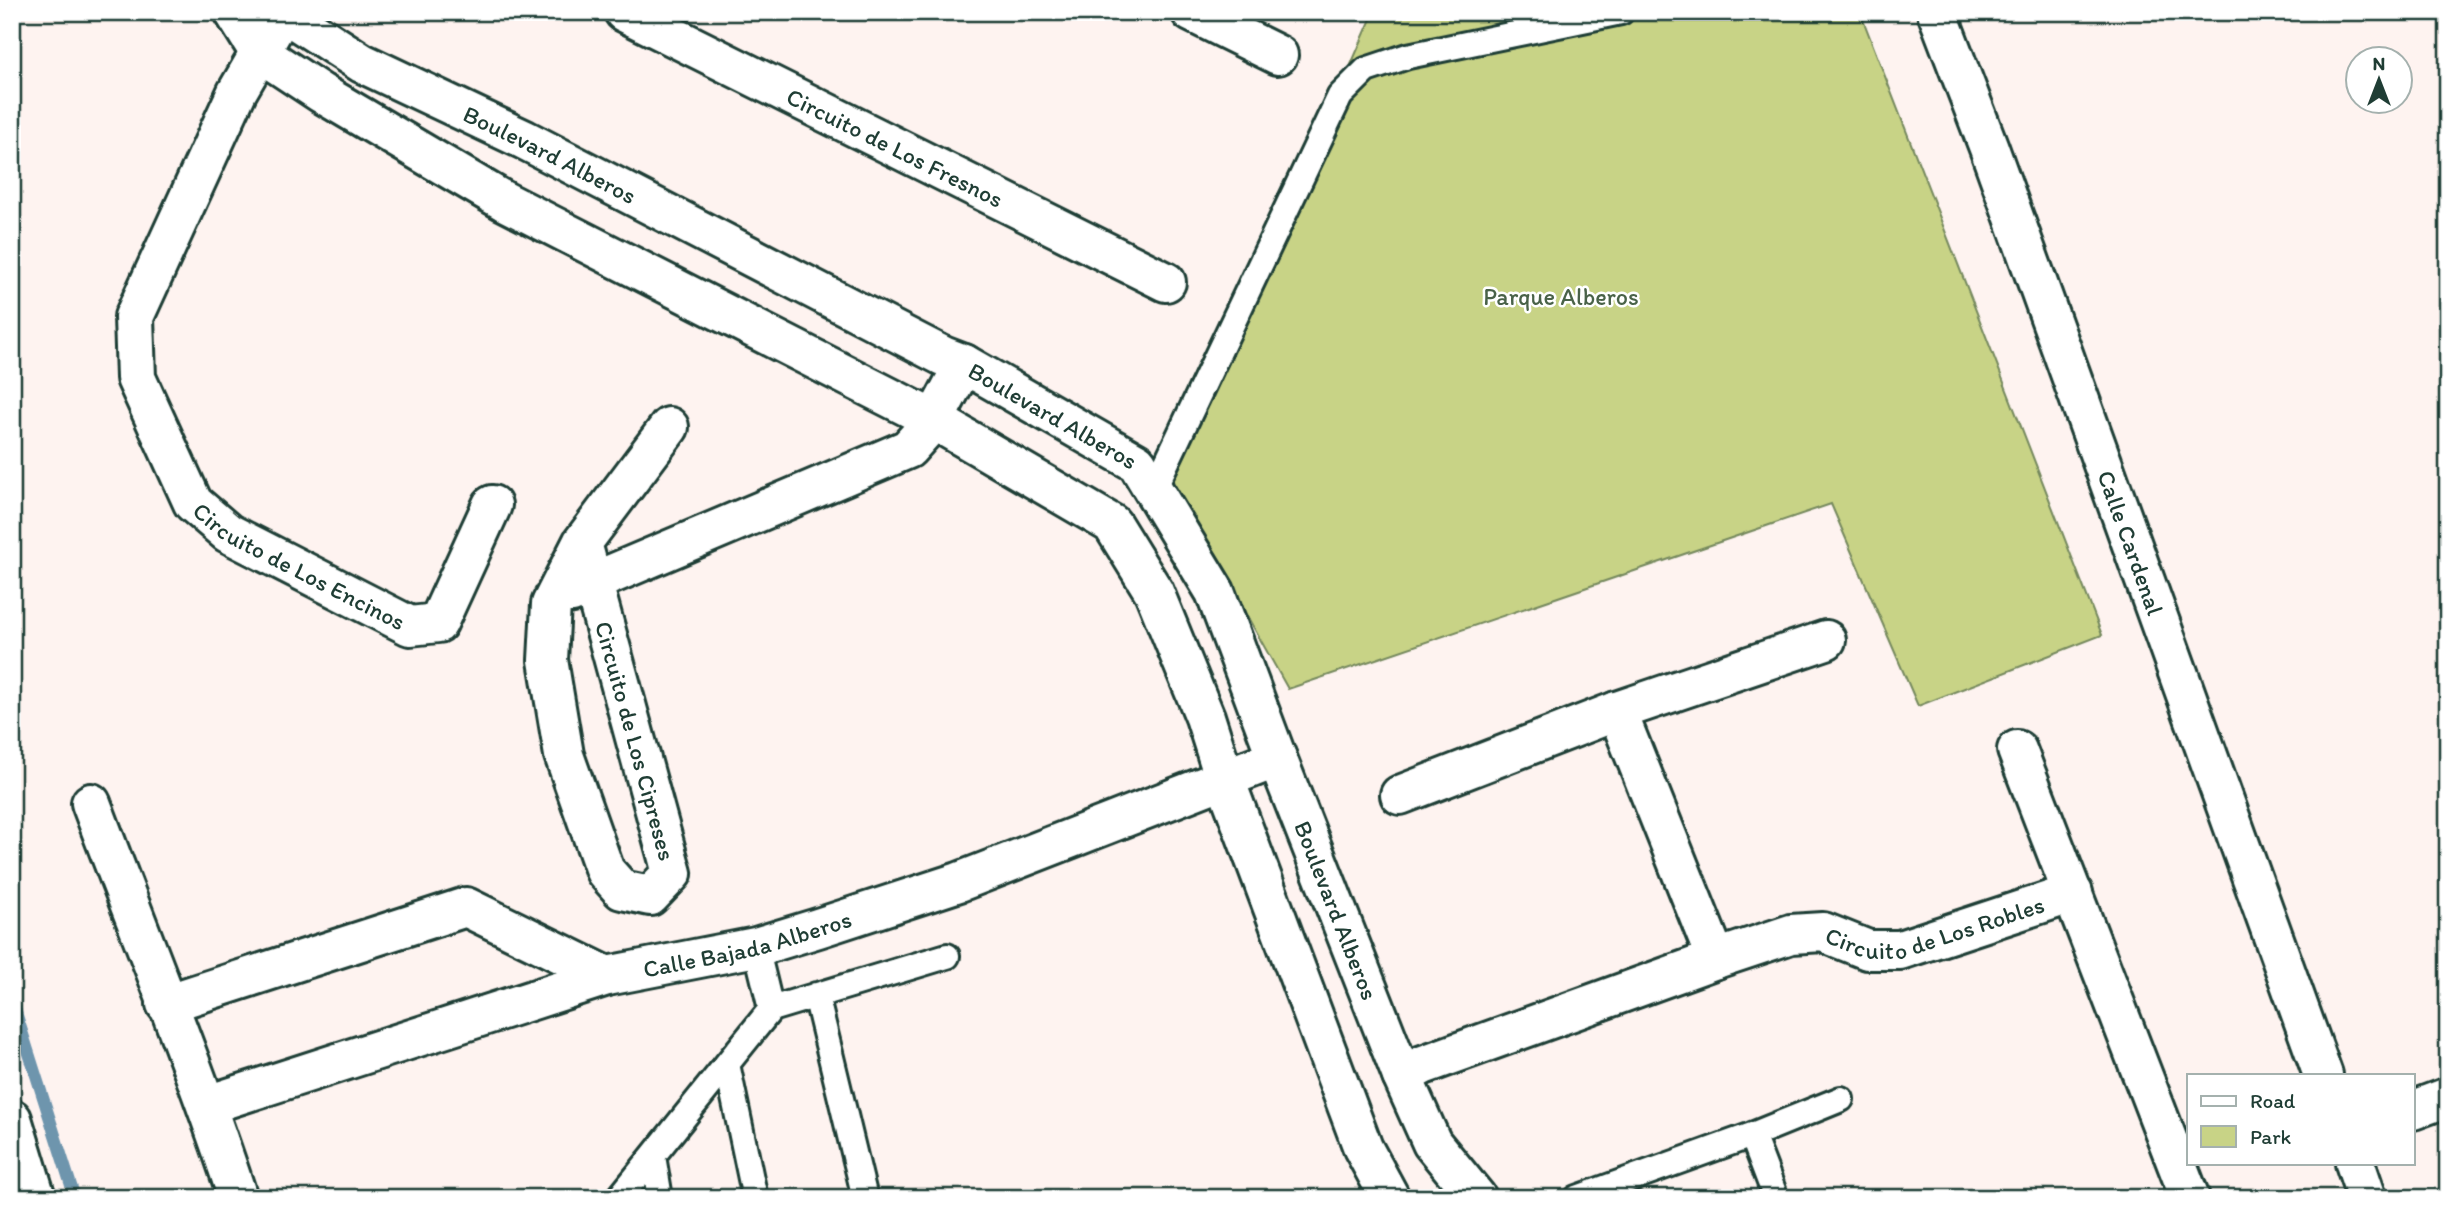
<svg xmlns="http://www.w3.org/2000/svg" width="2460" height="1210" font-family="Itim,sans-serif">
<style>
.green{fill:#c8d386;stroke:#74885d;stroke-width:2}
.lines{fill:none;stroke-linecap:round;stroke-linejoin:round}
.stream{stroke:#6e95ad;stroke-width:12}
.service-casing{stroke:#1f3d34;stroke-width:30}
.minor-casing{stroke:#1f3d34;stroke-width:44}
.tertiary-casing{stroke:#1f3d34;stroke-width:44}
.service{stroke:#fff;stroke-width:24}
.minor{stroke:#fff;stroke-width:38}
.tertiary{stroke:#fff;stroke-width:38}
.labels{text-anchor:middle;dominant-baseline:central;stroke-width:5;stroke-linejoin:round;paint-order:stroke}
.street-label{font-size:24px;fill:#1f3d34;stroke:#fff}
.park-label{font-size:24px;fill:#496248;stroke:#fff}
</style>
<rect width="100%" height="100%" fill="#fef3f0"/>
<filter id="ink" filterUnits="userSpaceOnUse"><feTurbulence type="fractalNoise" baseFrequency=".0143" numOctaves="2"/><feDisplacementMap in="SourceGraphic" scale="14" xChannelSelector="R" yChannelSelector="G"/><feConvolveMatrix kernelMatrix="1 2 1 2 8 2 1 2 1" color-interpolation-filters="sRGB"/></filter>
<g filter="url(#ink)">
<!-- green -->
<path class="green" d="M1374,12H1860L2102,635L1918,706L1831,504L1288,689L1170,478Z"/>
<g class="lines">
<!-- stream -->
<path class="stream" d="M12,1000L75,1198"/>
<defs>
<path id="service" d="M1153,491L1340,96L1366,70L1408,56L1621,12
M756,947L771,1009
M816,995L865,1198
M727,1064L755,1198
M1752,1135L1776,1198
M653,1156L660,1198
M619,1198L771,1009L947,956
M1577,1198L1752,1135L1841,1099"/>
<g id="minor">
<path d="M234,12L259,52L321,93L504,201L934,420L1112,524L1154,592L1205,717L1224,777L1363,1148L1390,1198"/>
<path id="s1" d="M283,12L362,63L525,140L943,356L964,364L1137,463L1215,592L1277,758L1402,1076L1432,1143L1477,1198"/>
<path id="s2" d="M624,12L1166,282"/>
<path d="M1191,12L1278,55"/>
<path id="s3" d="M273,30L237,92L134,317L136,378L193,503L228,533L410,626L438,623L492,505"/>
<path id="s4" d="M582,543L672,873L650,896L622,890L605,871L564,755L548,660L551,604L582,543L669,427"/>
<path d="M572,593L593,582L908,449L934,420L964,364"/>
<path d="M1617,711L1716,959"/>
<path d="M2017,750L2190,1198"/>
<path d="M1400,795L1617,711L1826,640"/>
<path d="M91,803C140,934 194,1064 238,1198"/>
<path d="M166,1004L466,907L607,976"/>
<path id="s5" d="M1402,1076L1423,1065L1716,959L1791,934L1823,932L1868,950H1900L2073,893"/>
<path id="s6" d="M207,1105L607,976L756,947L818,928L959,882L1277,758"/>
<path d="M2413,1110L2448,1097"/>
<path d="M12,1119L36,1198"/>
</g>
<g id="tertiary">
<path id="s7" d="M1937,12L1989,148L2323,1075"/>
<path d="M2355,1163L2367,1198"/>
</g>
</defs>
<!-- service casing -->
<use href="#service" class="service-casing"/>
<!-- minor casing -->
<use href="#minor" class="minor-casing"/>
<!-- tertiary casing -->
<use href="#tertiary" class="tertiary-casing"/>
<!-- service -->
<use href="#service" class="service"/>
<!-- minor -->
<use href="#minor" class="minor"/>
<!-- tertiary -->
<use href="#tertiary" class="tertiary"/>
</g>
</g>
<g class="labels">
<!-- street labels -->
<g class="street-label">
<text stroke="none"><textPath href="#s2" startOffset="303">Circuito de Los Fresnos</textPath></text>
<text stroke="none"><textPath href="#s1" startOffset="303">Boulevard Alberos</textPath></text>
<text stroke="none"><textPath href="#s1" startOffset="870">Boulevard Alberos</textPath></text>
<text stroke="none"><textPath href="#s7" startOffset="565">Calle Cardenal</textPath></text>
<text stroke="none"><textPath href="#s3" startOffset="642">Circuito de Los Encinos</textPath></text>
<text stroke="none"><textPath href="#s4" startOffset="205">Circuito de Los Cipreses</textPath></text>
<text stroke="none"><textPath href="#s1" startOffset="1458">Boulevard Alberos</textPath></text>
<text stroke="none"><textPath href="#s5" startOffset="564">Circuito de Los Robles</textPath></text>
<text stroke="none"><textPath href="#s6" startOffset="564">Calle Bajada Alberos</textPath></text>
</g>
<!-- park labels -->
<g class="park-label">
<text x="1561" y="296">Parque Alberos</text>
</g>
</g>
<!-- margin -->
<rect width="2460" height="1210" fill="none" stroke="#fff" stroke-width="42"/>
<rect x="21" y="21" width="2418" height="1168" fill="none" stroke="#1f3d34" stroke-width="2.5" filter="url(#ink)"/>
<!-- legend -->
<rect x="2187" y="1074" width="228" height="91" fill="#ffffff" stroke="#a5b1ae" stroke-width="2"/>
<rect x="2201" y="1096" width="35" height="10" fill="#ffffff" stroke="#a5b1ae" stroke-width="2"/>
<text x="2250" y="1108" font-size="21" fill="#1f3d34">Road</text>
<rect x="2201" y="1126" width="35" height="21" fill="#c8d386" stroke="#a5b1ae" stroke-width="2"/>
<text x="2250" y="1144" font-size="21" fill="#1f3d34">Park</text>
<!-- north arrow -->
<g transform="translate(2379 80)"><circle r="33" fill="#ffffff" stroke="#a5b1ae" stroke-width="2"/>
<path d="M0-5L12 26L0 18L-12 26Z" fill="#1f3d34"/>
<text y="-10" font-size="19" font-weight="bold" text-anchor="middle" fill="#1f3d34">N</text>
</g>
</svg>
